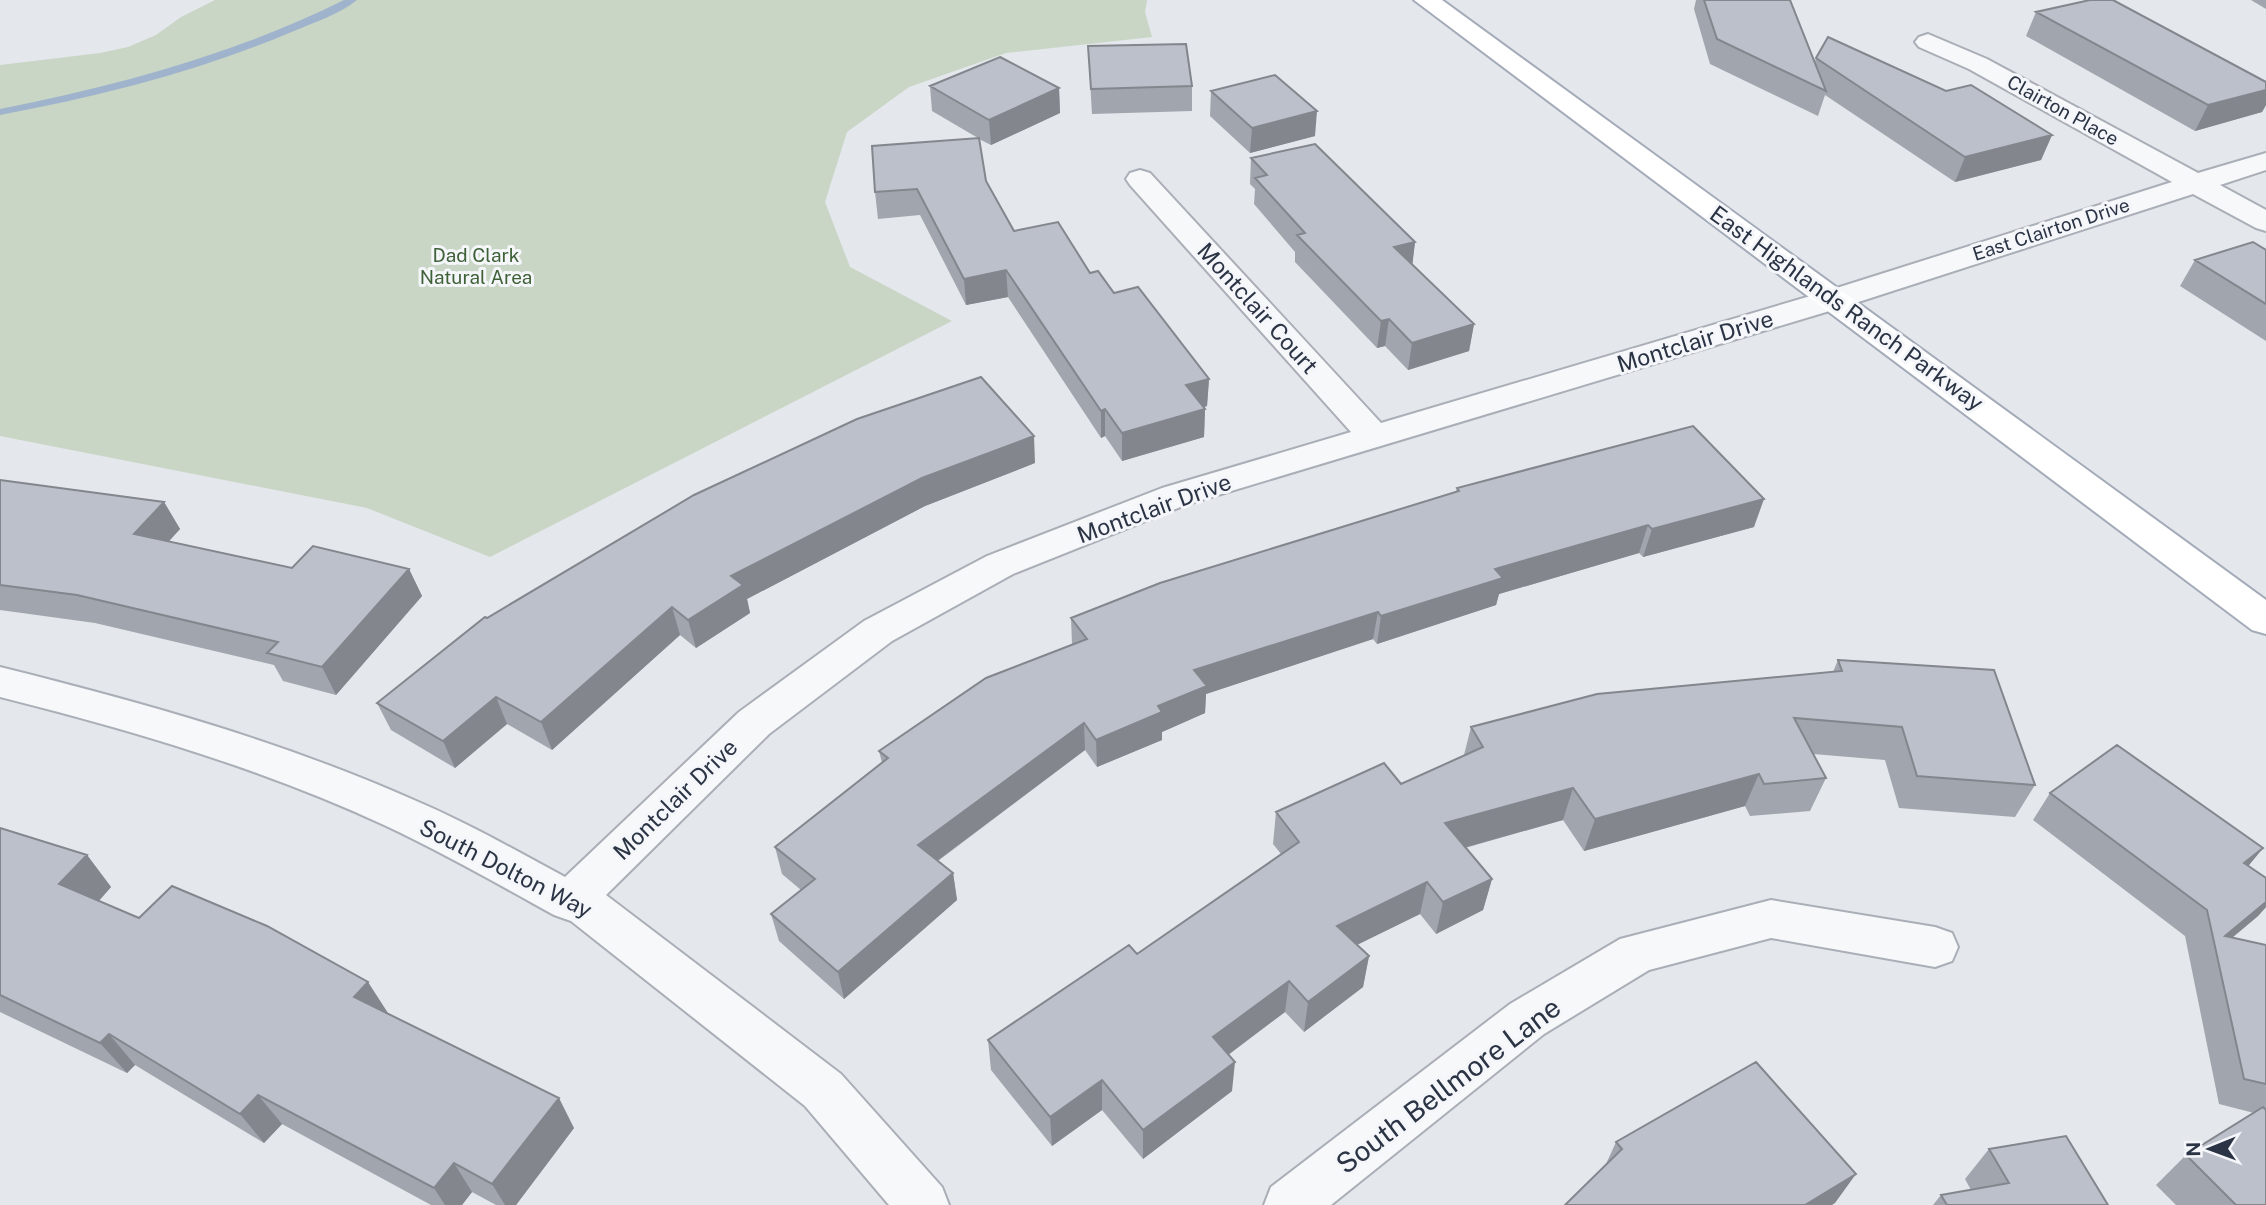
<svg xmlns="http://www.w3.org/2000/svg" width="2266" height="1205" font-family="'Public Sans',sans-serif">
<style>
.green{fill:#c9d6c5}
.lines{fill:none;stroke-linecap:round;stroke-linejoin:round}
.stream{fill:#9fb4cc;fill-rule:evenodd}
.street-casing{stroke:#a9aeb7;stroke-width:4}
.primary-casing{stroke:#a3abb8;stroke-width:4}
.street{fill:#f7f8fa;fill-rule:evenodd}
.primary{fill:#fff;fill-rule:evenodd}
.wall{fill:#a1a5ae}
.shaded-wall{fill:#83868d}
.building{fill:#bbc0ca;stroke:#83868d;stroke-width:2}
.labels{text-anchor:middle;dominant-baseline:central;stroke-width:6;stroke-linejoin:round;paint-order:stroke}
.far-street-label{font-size:19px;fill:#2b3445;stroke:#f4f6f9}
.far-park-label{font-size:19px;fill:#3f6138;stroke:#f4f6f9}
.street-label{font-size:23px;fill:#2b3445;stroke:#f4f6f9}
.near-street-label{font-size:28px;fill:#2b3445;stroke:#f4f6f9}
</style>
<rect width="100%" height="100%" fill="#e4e7ec"/>
<!-- green -->
<path class="green" d="M215,0H1147L1145,12L1152,37L1006,53L909,87L847,132L825,202L850,267L952,321L490,557L367,508L0,436V65L100,53L128,47L156,35L181,17Z"/>
<g class="lines">
<!-- stream -->
<path class="stream" d="M344,0H357C340,14 315,22 294,31C200,71 101,96 0,115V109C120,85 235,54 344,0Z"/>
<defs>
<path id="street" d="M1928,34L1987,59L2198,173L2266,153V170L2220,185L2266,210V231L2256,228L2193,194L1846,306L1188,504L1013,574L892,641L769,734L606,895L841,1074L942,1187L949,1205H889L805,1106L571,921L554,915C498,884 442,852 384,825C261,768 131,730 0,697V667C141,702 281,741 414,800C466,822 515,850 565,877L739,712L864,621L987,556L1162,488L1351,432L1130,185L1126,179L1130,173L1140,170L1150,173L1381,423L1824,292L2172,182L1969,69L1919,47L1915,42L1919,37Z
M1771,900L1935,927L1952,933L1958,947L1952,961L1935,967L1771,938L1649,970L1544,1034L1331,1205H1264L1271,1187L1510,1004L1620,939Z"/>
<path id="primary" d="M1414,0H1442L2266,600V634L2252,630Z"/>
</defs>
<!-- street casing -->
<use href="#street" class="street-casing"/>
<!-- primary casing -->
<use href="#primary" class="primary-casing"/>
<!-- street -->
<use href="#street" class="street"/>
<!-- primary -->
<use href="#primary" class="primary"/>
</g>
<!-- wall -->
<path class="wall" d="M1696,0H1790L1815,61L1816,58L1946,91L2052,135L2041,160L1955,182L1825,95L1818,116L1710,64L1694,9Z
M2251,0H2266V9Z
M2036,12L2266,82V105L2262,112L2195,131L2026,36Z
M1088,46L1192,86V111L1092,114Z
M930,86L1059,88L1060,113L991,145L979,139L986,181L1014,231L1090,273L1114,293L1209,379L1207,406L1204,407L1205,409L1204,437L1122,461L1105,436L1101,438L1008,297L966,305L920,215L878,219L875,192L978,138L932,111Z
M1211,91L1315,136L1250,153L1210,116Z
M1251,158L1415,242L1412,265L1474,324L1469,351L1408,370L1385,346L1377,348L1295,262V252L1254,204L1255,189L1250,184Z
M2266,250V341L2180,286L2195,260Z
M1035,463L925,506L747,599L750,613L696,648L680,635L552,750L507,724L455,768L391,730L377,703L487,618Z
M0,480L164,502L180,529L169,541L292,568L409,569L422,596L336,695L283,681L274,665L95,623L0,610Z
M1457,488L1754,527L1643,557L1639,553L1499,594L1496,605L1377,644L1373,639L1206,694L1205,713L1162,732V740L1097,767L1085,750L938,861L953,873L957,900L844,999L779,941L771,914L801,890L782,874L775,847L882,763L879,751L1072,644L1071,618L1456,492Z
M1838,660L2035,785L2015,817L1899,808L1885,760L1813,754L1826,778L1810,811L1750,816L1745,806L1584,851L1563,820L1465,848L1492,879L1483,910L1436,934L1420,914L1357,945L1369,956L1363,987L1304,1032L1285,1012L1228,1054L1232,1091L1143,1159L1102,1110L1052,1146L991,1070L988,1040L1137,954L1281,854L1273,844L1276,812L1401,784L1464,755L1471,727L1833,672Z
M2050,793L2263,848L2248,866L2266,878V907L2258,916L2232,938L2266,945V1205H2176L2156,1185L2186,1155L2254,1113L2219,1104L2185,936L2033,820Z
M0,828L87,855L111,887L99,901L139,918L388,1013L574,1128L516,1205H496L472,1192L462,1205H431L282,1124L264,1143L135,1065L127,1073L0,1012Z
M1616,1142L1835,1203L1606,1164Z
M1989,1149L2108,1205H1933L1941,1195L1971,1190L1965,1179Z"/>
<!-- shaded-wall -->
<path class="shaded-wall" d="M1059,88L1060,113L991,145L989,120Z
M2266,90V105L2262,112L2195,131L2208,105Z
M1317,111L1315,136L1250,153L1252,128Z
M2052,135L2041,160L1955,182L1965,157Z
M1415,242L1412,268L1394,247Z
M1006,270L1008,297L966,305L964,279Z
M1389,319L1385,346L1377,348L1381,321Z
M1474,324L1469,351L1408,370L1412,343Z
M1209,379L1207,406L1186,412V385Z
M1105,409V436L1101,438V411Z
M1205,409L1204,437L1122,461V433Z
M1034,436L1035,463L925,506L747,599L750,613L696,648L688,620L731,576L922,478Z
M1764,499L1754,527L1643,557L1652,529Z
M164,502L180,529L151,561L134,534Z
M1648,525L1639,553L1499,594L1496,605L1377,644L1381,616L1495,569Z
M409,569L422,596L336,695L322,667Z
M672,607L680,635L552,750L541,722Z
M1378,612L1373,639L1206,694L1205,713L1162,732V740L1097,767L1096,740L1158,706L1194,670Z
M496,697L507,724L455,768L443,741Z
M1084,723L1085,750L922,872L918,845Z
M1759,774L1745,806L1584,851L1595,819Z
M1573,788L1563,820L1438,855L1445,823Z
M2263,848L2241,875L2244,863Z
M87,855L111,887L85,916L59,884Z
M953,873L957,900L844,999L838,972Z
M1492,879L1483,910L1436,934L1443,902Z
M1427,882L1420,914L1332,957L1337,926Z
M2266,902V907L2258,916L2216,951L2225,936Z
M1369,956L1363,987L1304,1032L1308,1002Z
M1289,981L1285,1012L1211,1068L1213,1037Z
M368,982L388,1013L354,997Z
M109,1034L135,1065L127,1073L100,1043Z
M1235,1062L1232,1091L1143,1159V1130Z
M1102,1080V1110L1052,1146L1050,1117Z
M258,1095L282,1124L264,1143L240,1114Z
M559,1098L574,1128L516,1205H505L492,1184Z
M454,1163L472,1192L462,1205H445L434,1188Z
M1856,1174L1835,1203L1832,1205H1805Z"/>
<!-- building -->
<path class="building" d="M1704,0H1790L1826,91L1717,39Z
M2090,0H2113L2266,82V90L2208,105L2036,12Z
M1828,37L1946,91L1971,85L2052,135L1965,157L1816,58Z
M1186,44L1192,86L1091,89L1088,46Z
M1000,57L1059,88L989,120L930,86Z
M1275,75L1317,111L1252,128L1211,91Z
M979,138L986,181L1014,231L1058,222L1090,273L1098,271L1114,293L1138,287L1209,379L1186,385L1205,409L1122,433L1105,409L1101,411L1006,270L964,279L917,189L875,192L872,146Z
M1315,144L1415,242L1394,247L1474,324L1412,343L1389,319L1381,321L1297,235L1305,233L1255,178L1267,175L1251,158Z
M2253,242L2266,250V304L2195,260Z
M981,377L1034,436L922,478L731,576L743,585L688,620L672,607L541,722L496,697L443,741L377,703L485,617L487,618L694,495L857,419Z
M1693,426L1764,499L1652,529L1648,525L1495,569L1503,578L1381,616L1378,612L1194,670L1207,686L1158,706L1162,712L1096,740L1084,723L918,845L953,873L838,972L771,914L815,879L775,847L888,758L879,751L986,678L1087,639L1071,618L1160,583L1459,491L1457,488Z
M0,480L164,502L134,534L292,568L313,546L409,569L322,667L267,653L278,642L77,595L0,585Z
M1838,660L1994,670L2035,785L1917,776L1902,727L1794,718L1826,778L1764,784L1759,774L1595,819L1573,788L1445,823L1492,879L1443,902L1427,882L1337,926L1369,956L1308,1002L1289,981L1213,1037L1235,1062L1143,1130L1102,1080L1050,1117L988,1040L1129,945L1137,954L1299,842L1276,812L1384,763L1401,784L1483,747L1471,727L1597,694L1842,671Z
M2117,745L2263,848L2244,863L2266,878V902L2225,936L2266,945V1084L2244,1079L2207,910L2050,793Z
M0,828L87,855L59,884L139,918L172,886L267,926L368,982L354,997L559,1098L492,1184L454,1163L434,1188L258,1095L240,1114L109,1034L100,1043L0,995Z
M1756,1062L1856,1174L1805,1205H1565L1622,1149L1616,1142Z
M2263,1107L2266,1110V1205H2236L2186,1155Z
M2066,1136L2108,1205H1947L1941,1195L2009,1183L1989,1149Z"/>
<g class="labels">
<!-- far-street labels -->
<g class="far-street-label">
<text transform="translate(2063 110) rotate(29)">Clairton Place</text>
<text transform="translate(2051 229) rotate(-18)">East Clairton Drive</text>
</g>
<!-- far-park labels -->
<g class="far-park-label">
<text x="476" y="255">Dad Clark<tspan x="476" dy="22">Natural Area</tspan></text>
</g>
<!-- street labels -->
<g class="street-label">
<text transform="translate(1258 308) rotate(48)">Montclair Court</text>
<text transform="translate(1847 308) rotate(36)">East Highlands Ranch Parkway</text>
<text transform="translate(1695 341) rotate(-17)">Montclair Drive</text>
<text transform="translate(1154 508) rotate(-20)">Montclair Drive</text>
<text transform="translate(675 799) rotate(-44)">Montclair Drive</text>
<text transform="translate(506 868) rotate(27)">South Dolton Way</text>
</g>
<!-- near-street labels -->
<g class="near-street-label">
<text transform="translate(1448 1085) rotate(-37)">South Bellmore Lane</text>
</g>
</g>
<!-- north arrow -->
<g transform="translate(2210 1149) rotate(269)" stroke="#f4f6f9" stroke-width="5" paint-order="stroke">
<path d="M0-5L12 26L0 18L-12 26Z" fill="#2b3445"/>
<text y="-10" font-size="19" font-weight="bold" text-anchor="middle" fill="#2b3445">N</text>
</g>
</svg>
